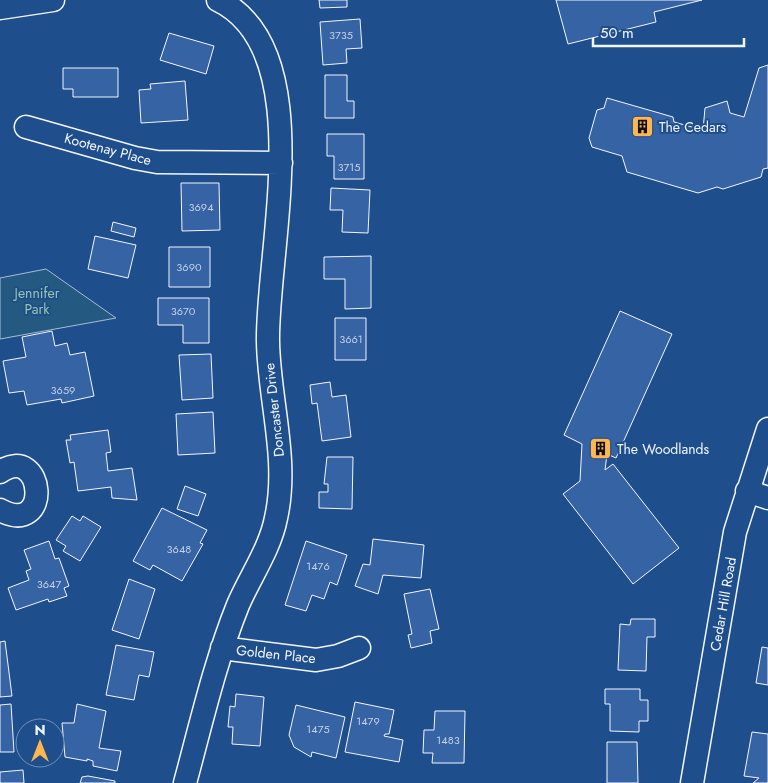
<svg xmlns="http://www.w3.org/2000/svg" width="768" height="783" font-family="Jost,sans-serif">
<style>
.green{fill:#245a82;stroke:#a8bbd7}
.building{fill:#3563a3;stroke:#f2f6ff}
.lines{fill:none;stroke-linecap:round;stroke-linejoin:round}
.minor-casing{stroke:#f2f6ff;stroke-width:25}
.minor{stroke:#1f4e8c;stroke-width:22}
.labels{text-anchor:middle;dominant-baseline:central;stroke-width:4;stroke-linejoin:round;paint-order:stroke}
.number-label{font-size:11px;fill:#c3d1e8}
.poi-label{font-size:14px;fill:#f2f6ff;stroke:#1f4e8c;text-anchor:start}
.street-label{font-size:14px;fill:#f2f6ff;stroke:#1f4e8c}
.park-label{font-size:14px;fill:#97c8a6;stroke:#1f4e8c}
</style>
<rect width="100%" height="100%" fill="#1f4e8c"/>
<!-- green -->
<path class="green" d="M46,269L116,318L0,339V278Z"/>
<!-- building -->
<path class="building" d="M319,0H347V7L320,8Z
M556,0H702L654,12L656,22L568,44Z
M360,19L362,48L346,49L347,63L323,65L320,22Z
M169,33L214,46L206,74L160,60Z
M768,65V168L763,169L761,177L723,189L717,187L698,193L627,172L622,156L592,147L589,138L597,110L604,108L607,98L673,117L674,122L703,130L705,108L727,101L730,113L744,117L759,68Z
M63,68H118V97H73V89H63Z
M325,75H347V101H354V118H325Z
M185,81L188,120L141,123L139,90L151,89L150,84Z
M327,134H364V179H334V156H327Z
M181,183H219L220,230L182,231Z
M331,188L370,190L368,233L342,232L343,210H330Z
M113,222L136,228L134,237L111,231Z
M95,236L136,245L128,278L88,269Z
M169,247H210V287H169Z
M371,256V308L345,309V279H324V257Z
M158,298H209V343H183V325H158Z
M620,311L672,334L616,458L607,454L605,470L613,464L679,548L633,584L563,494L580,481L582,444L564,435Z
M335,318H366V360H335Z
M52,331L55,346L67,343L70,355L85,352L94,396L62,403L61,399L27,405L24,391L9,393L3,361L26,357L22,337Z
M211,354L213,398L182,400L179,355Z
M330,382L332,397L346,395L351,437L322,441L317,403L312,404L310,385Z
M213,412L215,453L178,455L176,414Z
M108,430L111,452L106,453L108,471L132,468L137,500L112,498L111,487L78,491L74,462L70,463L66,440H71L70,435Z
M327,457H353L352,509L319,508V492H328V484H324Z
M185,486L206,494L198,516L177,509Z
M162,508L207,530L200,543L203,544L182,581L153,565L150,570L133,561Z
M72,516L80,521L83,516L101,527L80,561L63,551L66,546L56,540Z
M373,539L424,545L421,578L383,575L378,594L355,586L363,564L370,565Z
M49,541L55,559L59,558L69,586L64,588L67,596L49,602L48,599L16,610L8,588L29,580L26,571L31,569L24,550Z
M306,541L347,555L337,585L330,582L324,599L312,595L306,611L285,605Z
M129,579L155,589L139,639L112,630Z
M430,589L439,629L430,631L432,643L411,648L408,635L412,634L404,594Z
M631,619H655V637H647L646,671L618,670L620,624L630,625Z
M5,641L12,696L0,697V642Z
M116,645L154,652L149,677L139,675L134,700L106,695Z
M762,647L768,648V685L756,683Z
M605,689H640V700H648V721H639V732L610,731V704H605Z
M236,694L264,697L260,746L232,744L233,727H228L230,706L235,707Z
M355,702L394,710L389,734H385L384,736L403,740L399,762L345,752Z
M11,704L14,752H0V705Z
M77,704L106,711L99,748L121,751L117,771L93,766V761L87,759V761L65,757L62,723H74Z
M296,705L345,717L336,758L312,752L311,757L294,747L289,735Z
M435,711H465L464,763H432L433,753H423L424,730H434Z
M752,732L768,734V783H753L759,778L744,776Z
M607,742H637L638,783H607Z
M23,770L24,783H0V772Z
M88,776L115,781V783H80L82,777Z"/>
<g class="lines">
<defs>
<path id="minor" d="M0,8L53,0
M26,127L135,158L157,162L281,163
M0,472C44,442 53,538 0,510
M747,491L768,498
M222,648L316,660L338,656L359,648
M185,783C201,724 215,662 238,605C250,577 270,549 276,518C289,460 269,400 268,342C266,253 320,49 218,0
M692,783L735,532L768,429"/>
</defs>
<!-- minor casing -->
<use href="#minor" class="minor-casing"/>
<!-- minor -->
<use href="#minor" class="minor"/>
</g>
<!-- icons -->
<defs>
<symbol id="building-square" viewBox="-11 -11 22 22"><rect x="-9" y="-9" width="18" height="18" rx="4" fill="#ffb74d" stroke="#1f4e8c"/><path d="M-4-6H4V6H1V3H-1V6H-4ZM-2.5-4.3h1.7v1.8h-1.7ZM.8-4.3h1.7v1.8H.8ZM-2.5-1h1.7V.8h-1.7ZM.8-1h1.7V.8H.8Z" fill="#111"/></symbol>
</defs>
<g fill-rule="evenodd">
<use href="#building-square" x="630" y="114" width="25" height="25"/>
<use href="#building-square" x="588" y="436" width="25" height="25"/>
</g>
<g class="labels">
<!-- number labels -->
<g class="number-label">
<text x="341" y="35">3735</text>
<text x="349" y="167">3715</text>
<text x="201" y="207">3694</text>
<text x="189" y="267">3690</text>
<text x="183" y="311">3670</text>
<text x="351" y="339">3661</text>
<text x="63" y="390">3659</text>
<text x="179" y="549">3648</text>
<text x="318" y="566">1476</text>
<text x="49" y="584">3647</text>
<text x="368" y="721">1479</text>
<text x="318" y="729">1475</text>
<text x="448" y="740">1483</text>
</g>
<!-- poi labels -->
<g class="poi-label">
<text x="659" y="127">The Cedars</text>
<text x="617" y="449">The Woodlands</text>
</g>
<!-- street labels -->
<g class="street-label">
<text transform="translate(108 149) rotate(15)">Kootenay Place</text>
<text transform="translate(274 410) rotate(-96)">Doncaster Drive</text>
<text transform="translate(723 604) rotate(-80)">Cedar Hill Road</text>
<text transform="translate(276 654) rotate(6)">Golden Place</text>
</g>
<!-- park labels -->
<g class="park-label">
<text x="37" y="293">Jennifer<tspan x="37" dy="16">Park</tspan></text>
</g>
</g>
<!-- north arrow -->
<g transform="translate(40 743)"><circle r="24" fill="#1f4e8c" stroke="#7391ba"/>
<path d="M0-4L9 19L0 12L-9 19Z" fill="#ffb74d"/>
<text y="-8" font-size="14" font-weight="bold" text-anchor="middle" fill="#f2f6ff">N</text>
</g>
<!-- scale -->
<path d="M593 38v8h151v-8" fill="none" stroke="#f2f6ff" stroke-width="2.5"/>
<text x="600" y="38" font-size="15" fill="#f2f6ff" stroke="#1f4e8c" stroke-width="4" paint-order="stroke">50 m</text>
</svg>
